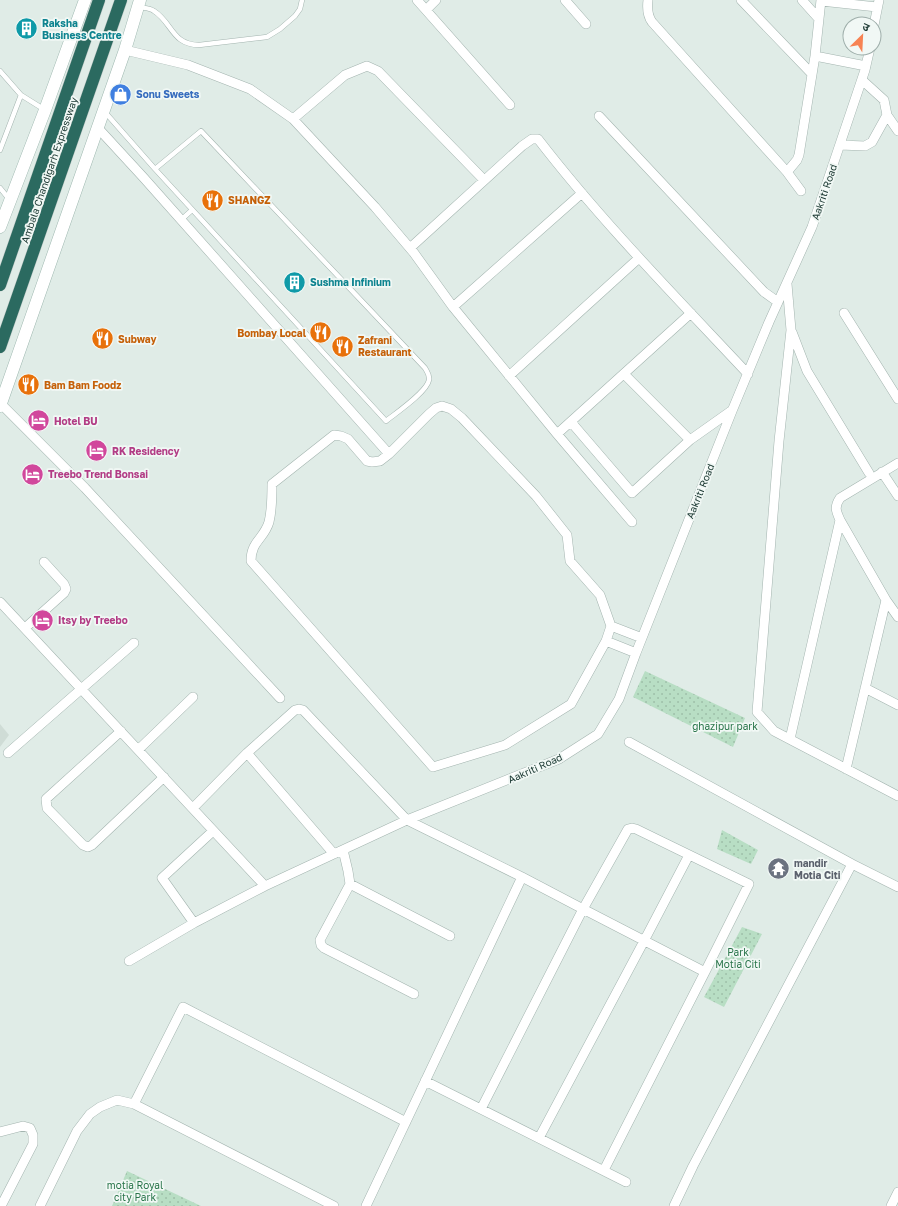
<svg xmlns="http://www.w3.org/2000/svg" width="898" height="1206" font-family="'Golos Text','Noto Sans Devanagari',sans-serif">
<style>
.built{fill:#cfdcd6}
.park{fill:url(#park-dots)}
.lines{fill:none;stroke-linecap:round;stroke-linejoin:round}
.lane-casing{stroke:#a3b4af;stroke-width:5.5}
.street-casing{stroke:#a3b4af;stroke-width:10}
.secondary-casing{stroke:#9eb8b0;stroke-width:13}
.highway-casing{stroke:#c1c9c7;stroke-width:13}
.lane{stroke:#fff;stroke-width:4.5}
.street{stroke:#fff;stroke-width:9}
.secondary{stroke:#fff;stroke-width:12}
.highway{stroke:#2b6a60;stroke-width:12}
.labels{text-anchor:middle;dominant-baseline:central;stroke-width:3.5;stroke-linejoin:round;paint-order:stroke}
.culture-label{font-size:10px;font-weight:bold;fill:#0d838f;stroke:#f1f8f5;text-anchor:start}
.shop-label{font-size:10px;font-weight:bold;fill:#366cbe;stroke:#f1f8f5;text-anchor:start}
.street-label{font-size:10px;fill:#203d37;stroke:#f1f8f5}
.food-label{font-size:10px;font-weight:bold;fill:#c56008;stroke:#f1f8f5;text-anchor:start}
.hotel-label{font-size:10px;font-weight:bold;fill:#b23c85;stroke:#f1f8f5;text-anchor:start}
.park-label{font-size:10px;fill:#29754a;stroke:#f1f8f5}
.worship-label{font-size:10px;font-weight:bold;fill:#5b616d;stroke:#f1f8f5;text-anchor:start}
</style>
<defs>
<pattern id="park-dots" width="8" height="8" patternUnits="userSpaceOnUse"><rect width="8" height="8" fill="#b8dec4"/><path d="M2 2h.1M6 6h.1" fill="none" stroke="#9ebfa9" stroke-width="1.8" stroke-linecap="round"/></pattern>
</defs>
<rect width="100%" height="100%" fill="#e0ece7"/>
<!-- built -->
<path class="built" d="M0,724L9,735L0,747Z"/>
<!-- park -->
<path class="park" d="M645,671L745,718L733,747L633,697Z
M722,830L758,850L751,864L717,849Z
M742,927L762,934L724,1007L704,997Z
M127,1171L201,1206H112Z"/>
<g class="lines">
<defs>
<path id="lane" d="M139,7C144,8 150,8 154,11C172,22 172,45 199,45L267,37L280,29L295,16L300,9L302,0
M0,71L21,95L45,110
M104,111L155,169L201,131L425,368C427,372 430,375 429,380C427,392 396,413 386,421L155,169
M0,150L21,95
M0,188L9,199
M181,220L192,210"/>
<path id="street" d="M417,0L510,105
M565,0L586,24
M648,0C647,8 647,15 652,22L787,172L801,191
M741,0L812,74
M802,0L819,19
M821,1L877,7
M426,10L436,0
M874,25L879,0
M125,50L188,65L250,89L293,119L375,207L414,253L453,307L557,434L632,522
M815,56L866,66
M887,115L898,131
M599,116L764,292L778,302
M293,119L345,75L367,66L378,71L484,180
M97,127L143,177L389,454
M840,145L865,146L872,142L887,115L884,100L862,80
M787,172L797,160L799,155L815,56L821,0
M410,248L522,146L532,139H538C602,222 676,297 748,374
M787,284L791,330L779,441L757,712L774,731L898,796
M453,307L582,193
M844,313L898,399
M792,332L807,371L869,473
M624,374L690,440
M509,376L639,258
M1,404L85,488L280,698
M442,406L451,409L462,418L536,496L567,535L570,561L600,595L611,626L606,641L571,704L505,745L433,767L251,561C251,541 264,539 269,522C272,510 272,497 272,484L334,435L341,436L348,439L367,461L372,462L380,461L389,454L429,414L436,408Z
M571,422L632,493L690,440L731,411
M557,434L691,313
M882,472L898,496
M840,520L886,600L846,769
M886,600L898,617
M0,602L265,886
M611,626L642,638
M25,628L64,593L66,589L64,584L44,562
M606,641L636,653
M865,688L898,705
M121,731L46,799L47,808L83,845L88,847L92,845L164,777
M790,739L840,520C836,511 834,507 840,498L898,463
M629,742L852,864
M138,750L193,697
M8,753L134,643
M247,753L334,854
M193,808L247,753L295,710L299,709L303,710L407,820L559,759L598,734L619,699L636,653L732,411L769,322L812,227L865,70L870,48
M343,850L348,871L350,884L320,940L321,945L324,948L414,994
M350,884L450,936
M194,923L162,878L213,831
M129,961L194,923L265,886L407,820L522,877L366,1206
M425,1081L626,1182
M134,1104L183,1007L406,1122
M481,1109L583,909L522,877
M0,1132L23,1126L30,1128L33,1135V1144L1,1206
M539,1138L644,941L689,855
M604,1170L705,972L583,909L628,829L632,828L636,829L749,884L705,972
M40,1206L77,1131L90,1114L100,1107L117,1100L134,1104L334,1206
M674,1206L693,1166L852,864L898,887
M891,1206L898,1192"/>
<path id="secondary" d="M0,227L45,110L85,0
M0,406L125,50L140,0"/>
<path id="highway" d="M0,285L99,0
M0,347L121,0"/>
</defs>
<!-- lane casing -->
<use href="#lane" class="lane-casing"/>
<!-- street casing -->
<use href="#street" class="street-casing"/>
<!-- secondary casing -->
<use href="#secondary" class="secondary-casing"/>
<!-- highway casing -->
<use href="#highway" class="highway-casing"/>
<!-- lane -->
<use href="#lane" class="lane"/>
<!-- street -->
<use href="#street" class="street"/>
<!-- secondary -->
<use href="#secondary" class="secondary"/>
<!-- highway -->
<use href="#highway" class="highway"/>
</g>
<!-- icons -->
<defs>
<symbol id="building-disc" viewBox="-11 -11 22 22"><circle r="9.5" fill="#0f9aa8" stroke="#f1f8f5"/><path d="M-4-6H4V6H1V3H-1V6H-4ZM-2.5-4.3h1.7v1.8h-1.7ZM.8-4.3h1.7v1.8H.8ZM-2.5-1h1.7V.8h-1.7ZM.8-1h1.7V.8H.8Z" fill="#fff"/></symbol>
<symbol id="shop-disc" viewBox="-11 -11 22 22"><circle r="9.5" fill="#3f7fe0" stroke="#f1f8f5"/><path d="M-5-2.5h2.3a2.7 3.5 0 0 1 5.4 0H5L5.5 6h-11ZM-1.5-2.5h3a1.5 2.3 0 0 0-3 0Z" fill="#fff"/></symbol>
<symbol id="restaurant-disc" viewBox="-11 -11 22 22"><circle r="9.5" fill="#e8710a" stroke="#f1f8f5"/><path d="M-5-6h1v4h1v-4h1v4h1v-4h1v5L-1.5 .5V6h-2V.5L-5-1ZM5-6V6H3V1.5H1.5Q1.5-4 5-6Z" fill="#fff"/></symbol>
<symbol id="hotel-disc" viewBox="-11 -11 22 22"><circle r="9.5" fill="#d1479c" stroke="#f1f8f5"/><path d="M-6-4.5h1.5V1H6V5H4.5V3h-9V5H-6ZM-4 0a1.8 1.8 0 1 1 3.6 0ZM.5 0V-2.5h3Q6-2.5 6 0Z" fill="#fff"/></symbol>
<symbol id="temple-disc" viewBox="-11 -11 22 22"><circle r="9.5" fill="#6b7280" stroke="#f1f8f5"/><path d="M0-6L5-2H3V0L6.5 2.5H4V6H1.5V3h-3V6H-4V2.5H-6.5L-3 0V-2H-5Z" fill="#fff"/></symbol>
</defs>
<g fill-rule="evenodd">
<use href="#building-disc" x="14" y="16" width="25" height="25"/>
<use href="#shop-disc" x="108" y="82" width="25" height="25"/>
<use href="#restaurant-disc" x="200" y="188" width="25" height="25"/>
<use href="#building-disc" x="282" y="270" width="25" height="25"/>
<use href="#restaurant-disc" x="308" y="320" width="25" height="25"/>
<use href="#restaurant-disc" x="90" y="326" width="25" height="25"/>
<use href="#restaurant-disc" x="330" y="334" width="25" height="25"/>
<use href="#restaurant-disc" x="16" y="372" width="25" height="25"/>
<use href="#hotel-disc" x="26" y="408" width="25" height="25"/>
<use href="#hotel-disc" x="84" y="438" width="25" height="25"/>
<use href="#hotel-disc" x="20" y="462" width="25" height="25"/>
<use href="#hotel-disc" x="30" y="608" width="25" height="25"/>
<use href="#temple-disc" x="766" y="856" width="25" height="25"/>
</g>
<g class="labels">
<!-- culture labels -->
<g class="culture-label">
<text x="42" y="23">Raksha<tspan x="42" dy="12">Business Centre</tspan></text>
<text x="310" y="282">Sushma Infinium</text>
</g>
<!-- shop labels -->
<g class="shop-label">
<text x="136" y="94">Sonu Sweets</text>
</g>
<!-- street labels -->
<g class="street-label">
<text transform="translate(49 170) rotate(-71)">Ambala Chandigarh Expressway</text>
<text transform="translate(824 192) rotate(-71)">Aakriti Road</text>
<text transform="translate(700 491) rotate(-68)">Aakriti Road</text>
<text transform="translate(535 768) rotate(-24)">Aakriti Road</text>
</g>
<!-- food labels -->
<g class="food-label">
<text x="228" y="200">SHANGZ</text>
<text x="306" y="333" text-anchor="end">Bombay Local</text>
<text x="118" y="339">Subway</text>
<text x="358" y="340">Zafrani<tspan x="358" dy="12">Restaurant</tspan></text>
<text x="44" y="385">Bam Bam Foodz</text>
</g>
<!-- hotel labels -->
<g class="hotel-label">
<text x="54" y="421">Hotel BU</text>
<text x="112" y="451">RK Residency</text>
<text x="48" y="474">Treebo Trend Bonsai</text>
<text x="58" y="620">Itsy by Treebo</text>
</g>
<!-- park labels -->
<g class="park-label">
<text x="725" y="726">ghazipur park</text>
<text x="738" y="952">Park<tspan x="738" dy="12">Motia Citi</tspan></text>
<text x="135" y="1185">motia Royal<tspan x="135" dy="12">city Park</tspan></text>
</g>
<!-- worship labels -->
<g class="worship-label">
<text x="794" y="863">mandir<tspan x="794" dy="12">Motia Citi</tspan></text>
</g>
</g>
<!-- north arrow -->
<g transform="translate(862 36) rotate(24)"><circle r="19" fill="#f1f8f5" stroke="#9dada9"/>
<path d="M0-3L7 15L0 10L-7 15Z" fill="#f78353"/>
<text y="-6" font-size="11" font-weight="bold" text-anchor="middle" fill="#203d37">उ</text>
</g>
</svg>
